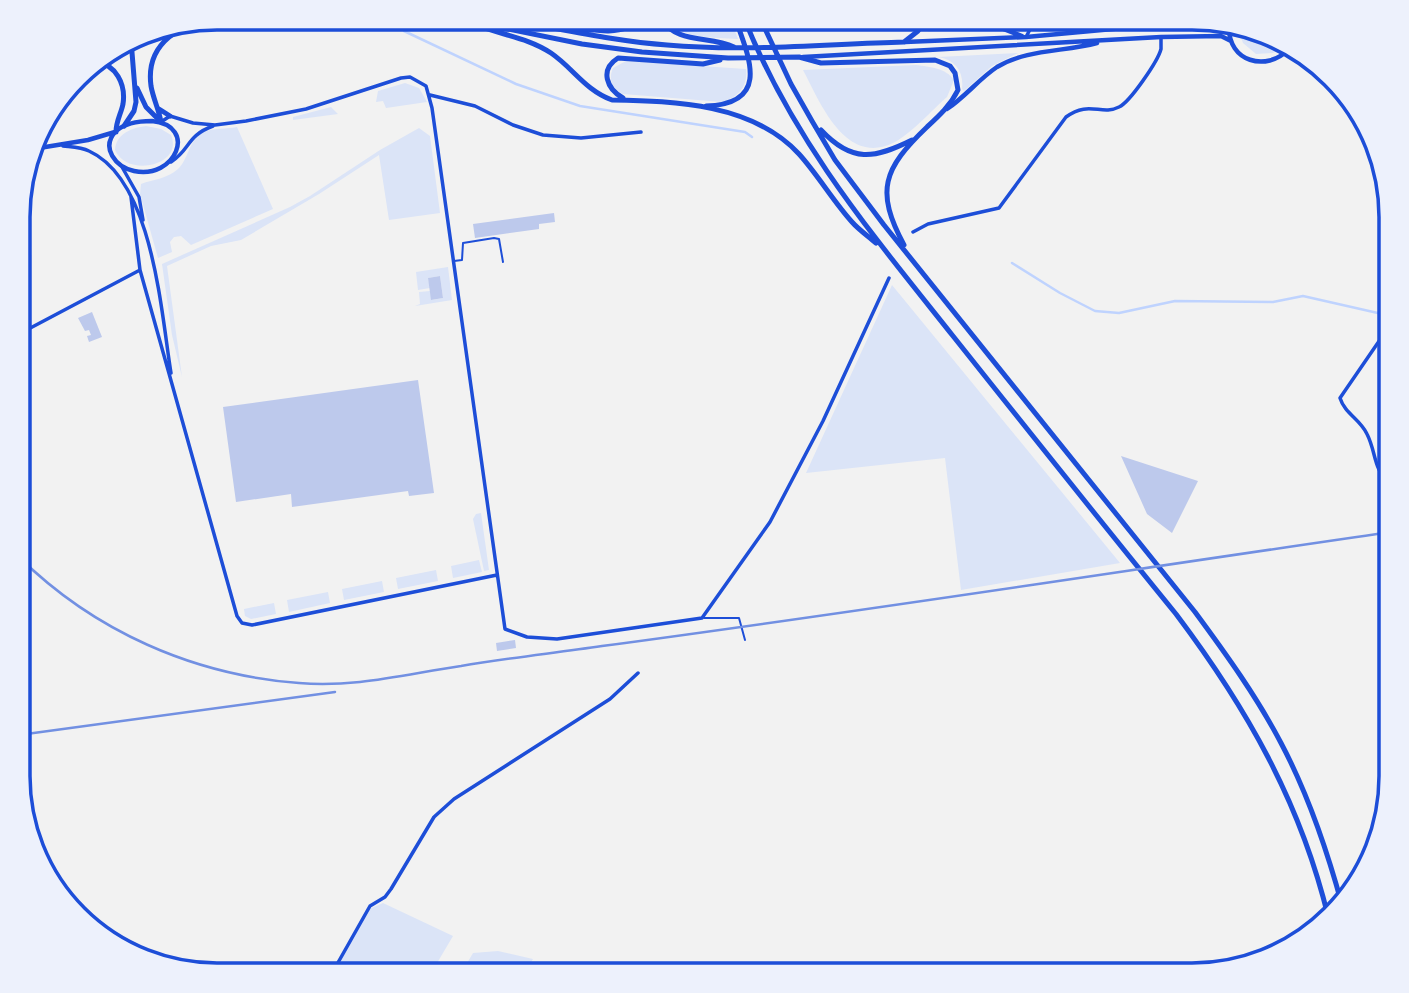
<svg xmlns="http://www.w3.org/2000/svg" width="1409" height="993" font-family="Quicksand,sans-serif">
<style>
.green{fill:#dbe4f7}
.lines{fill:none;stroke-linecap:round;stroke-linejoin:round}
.stream{stroke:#bfd3fe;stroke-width:2.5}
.building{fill:#bdc9ec}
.service{stroke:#1d4ed8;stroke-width:2}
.minor{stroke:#1d4ed8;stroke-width:3.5}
.secondary{stroke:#1d4ed8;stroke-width:4.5}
.trunk{stroke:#1d4ed8;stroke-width:5}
.rail{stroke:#7290e2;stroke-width:2.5}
.rim{fill:none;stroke:#1d4ed8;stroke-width:3.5}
</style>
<rect width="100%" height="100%" fill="#f2f2f2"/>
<!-- green -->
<path class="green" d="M665,18H730L738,39C713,37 681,40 665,18Z
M933,18H961L981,28L928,32Z
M1238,30L1282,47L1273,53L1256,54L1243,43Z
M1018,53L992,66L964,91L962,89C964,72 956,60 938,57Z
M626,61L746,69C748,86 739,97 722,102L623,94C612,88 608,80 613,68Z
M916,65C930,67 946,68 954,80L947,97C932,110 911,134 893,143C845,166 820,102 803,70Z
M405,83L419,88L427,102L386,108L383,101L376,102L378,91Z
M331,107L338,114L293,120V117Z
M146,126L161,129L171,135C184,166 127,178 115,150C116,134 131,128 146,126Z
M237,127L273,209L191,245L181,236L174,237L170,242L172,252L158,258L140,194L141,184C154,179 167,179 178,169C189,159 189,138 204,132C213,128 227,129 237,127Z
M419,128L430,136L440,213L389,220L379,155L319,194L241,240L211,246L167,266L182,377L172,335L162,264L290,207L310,196L380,150Z
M448,267L452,300L415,306L420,304L419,292L430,291L432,300L443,298L440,276L428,278L430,288L418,290L416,272Z
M892,285L1120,563L961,590L945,458L806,473Z
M481,513L489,570L484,571L473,519L476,514Z
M479,560L482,572L453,578L451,566Z
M436,570L438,581L398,589L396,578Z
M382,581L384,592L344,600L342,589Z
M328,592L330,603L289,612L287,600Z
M274,603L276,614L251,619L245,616L244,609Z
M383,903L453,936L430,975H344L335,969L367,910Z
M498,951L533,959L524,975H460L473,953Z"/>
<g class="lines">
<!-- stream -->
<path class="stream" d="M399,18L404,31L516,84L580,106L745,132L752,137
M1012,263L1060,293L1095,311L1119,313L1175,301L1273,302L1303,296L1391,316"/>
</g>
<!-- building -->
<path class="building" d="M554,213L555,222L539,224V229L475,238L473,224Z
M440,276L443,298L431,300L428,278Z
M92,312L102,337L89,342L87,336L91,335L89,330L85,331L78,318Z
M418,380L434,493L409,496L408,491L292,507L291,494L236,502L223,407Z
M1121,456L1198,481L1172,533L1147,514Z
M515,640L516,648L497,651L496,643Z"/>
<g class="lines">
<!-- service -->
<path class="service" d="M454,261L462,260L463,243L494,238L499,239L503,262
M704,618H739L745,640"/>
<!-- minor -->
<path class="minor" d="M1088,18L1117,27
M1026,37L1036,18
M430,95L475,106L513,125L543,135L581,138L641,132
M161,122L170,116L193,123L215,125L246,121L306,109L401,78L410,77L426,86L432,108L505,629L527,637L557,639L702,618L770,522L823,421L889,278
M63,146C72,147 81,147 89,151C153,180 161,312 171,373
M171,162C191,149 186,136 213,126
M122,167L139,197L143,220
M131,197L140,270L237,616L242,623L252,625L497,575
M913,232L928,224L999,208L1066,117C1089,100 1101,116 1119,107C1130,102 1158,61 1161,49C1161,45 1161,41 1161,37
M1391,315L1386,331L1340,398C1345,414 1360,419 1367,434C1377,454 1372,468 1391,485
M19,334L140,270
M331,975L370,906L385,897L391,889L434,817L454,799L610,699L638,673"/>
<!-- secondary -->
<path class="secondary" d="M975,18L1022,36
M1229,27C1228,61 1266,73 1289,49
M905,42L1026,37L1211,20
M803,57L1161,37L1221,36L1231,41
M947,109C965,97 979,79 997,67C1027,49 1064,52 1097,43
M152,121C199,126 175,180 134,171C116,167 100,148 116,131C125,123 141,121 152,121Z
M33,149L88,140L115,132"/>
<!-- trunk -->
<path class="trunk" d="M454,18L582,44L642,52L728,58L799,57L821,63L935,60L950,66L955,73L958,90C950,106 939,116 927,127C883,169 875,191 904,245
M497,18C554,27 610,41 667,45C746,52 825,44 904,42L918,31L926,18
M660,18C678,45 709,35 734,47
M744,18C793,141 872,234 953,336C1027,429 1101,522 1176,614C1246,707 1300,801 1328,916
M760,18L791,84L812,121L835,160L884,225L1195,612C1226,654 1257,697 1281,743C1308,794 1327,850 1342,905
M540,22C570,23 619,44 640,18
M474,24C500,35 527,37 551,53C573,68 585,90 612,100C676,101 753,104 799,154C818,175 833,201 852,222C859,230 868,236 876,243
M96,61C116,65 126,84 123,104C121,114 116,121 116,132
M137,88L146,107L159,120
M623,98C607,89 599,70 618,58L703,64L720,60
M706,106C770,104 750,59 735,18
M159,109L170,116
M161,122C159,110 153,98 151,86C145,42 182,23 218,18
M124,126L134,111L136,102L131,40
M821,130C852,163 874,159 912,140"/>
<!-- rail -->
<path class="rail" d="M19,557C94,631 193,675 299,683C354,688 406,674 461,666C507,658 555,653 602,646C865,611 1128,570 1391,532
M19,735L335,692"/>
</g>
<!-- crop -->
<path d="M0 0H1409V993H0ZM217 30H1192A187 187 0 0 1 1379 217V776A187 187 0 0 1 1192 963H217A187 187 0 0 1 30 776V217A187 187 0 0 1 217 30Z" fill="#edf1fc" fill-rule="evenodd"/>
<path class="rim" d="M217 30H1192A187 187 0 0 1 1379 217V776A187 187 0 0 1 1192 963H217A187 187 0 0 1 30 776V217A187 187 0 0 1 217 30Z"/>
</svg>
